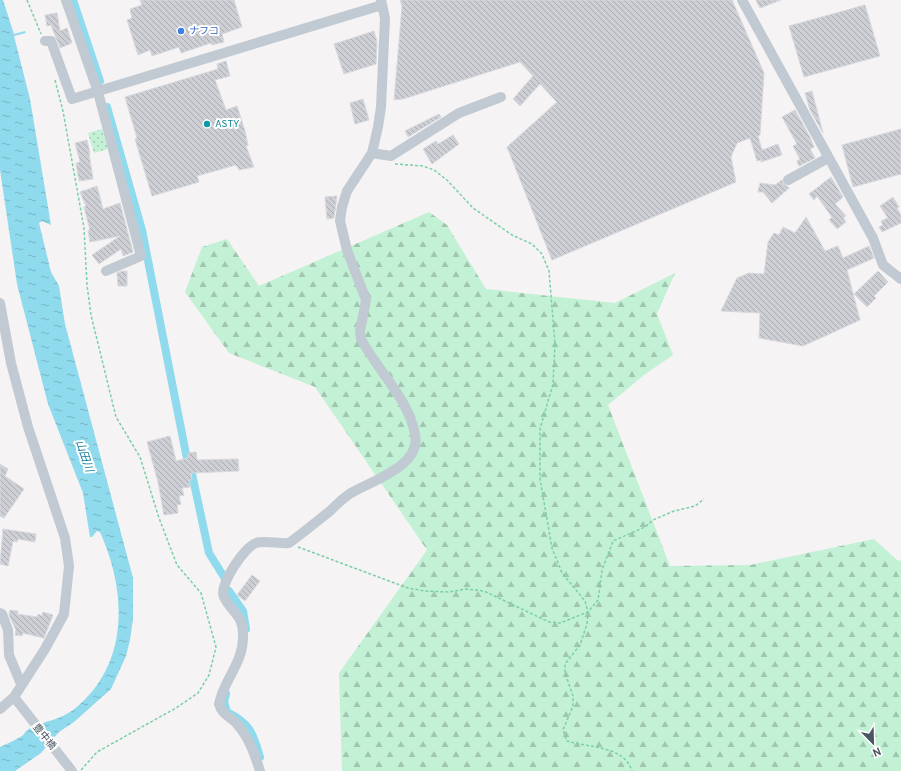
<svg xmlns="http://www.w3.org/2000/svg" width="901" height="771" font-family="Overpass,'Noto Sans JP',sans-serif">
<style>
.forest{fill:url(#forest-firs)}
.park{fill:url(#park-dots)}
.water{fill:url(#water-ripples)}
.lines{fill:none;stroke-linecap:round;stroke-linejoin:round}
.canal{stroke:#90daee;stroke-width:8}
.building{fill:url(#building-back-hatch);stroke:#d7d9de}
.path{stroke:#7ad0a6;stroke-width:1.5;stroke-dasharray:3 2;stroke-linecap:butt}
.minor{stroke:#c1cad2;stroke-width:10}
.shop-dot{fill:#3f7fe0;stroke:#fff;stroke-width:1.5}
.culture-dot{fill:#0f9aa8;stroke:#fff;stroke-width:1.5}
.labels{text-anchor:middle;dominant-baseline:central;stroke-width:4;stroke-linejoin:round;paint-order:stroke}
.shop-label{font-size:10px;fill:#366cbe;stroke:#fff;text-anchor:start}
.culture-label{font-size:10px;fill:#0d838f;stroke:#fff;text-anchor:start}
.street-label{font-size:10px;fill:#4a5661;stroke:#fff}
.water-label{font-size:11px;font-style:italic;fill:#0c7c9b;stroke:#fff}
</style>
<defs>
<pattern id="forest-firs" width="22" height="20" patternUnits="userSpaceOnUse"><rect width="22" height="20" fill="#c3f1d5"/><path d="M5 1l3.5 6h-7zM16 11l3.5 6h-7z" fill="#a0c6b0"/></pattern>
<pattern id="park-dots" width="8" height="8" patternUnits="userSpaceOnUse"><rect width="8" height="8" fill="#c3f1d5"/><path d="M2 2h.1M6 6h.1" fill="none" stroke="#a0c6b0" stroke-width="1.8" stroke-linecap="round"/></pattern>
<pattern id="water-ripples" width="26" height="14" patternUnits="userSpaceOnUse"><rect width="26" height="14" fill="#90daee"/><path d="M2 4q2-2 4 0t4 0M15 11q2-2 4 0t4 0" fill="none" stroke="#78b4c4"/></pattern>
<pattern id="building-back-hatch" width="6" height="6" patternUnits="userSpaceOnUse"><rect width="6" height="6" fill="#cdcfd5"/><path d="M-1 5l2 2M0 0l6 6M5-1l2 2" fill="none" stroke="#a8abb0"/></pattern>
</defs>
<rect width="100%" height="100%" fill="#f5f3f3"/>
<!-- forest -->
<path class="forest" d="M429,212L447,225L486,289L615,303L675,273L657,314L673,355L644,375L608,405L670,566L750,565L874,539L897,560L901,561V771H342L339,673L427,550L315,387L229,353L185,292L202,247L227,239L259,286Z"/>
<!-- park -->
<path class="park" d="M102,129L108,149L94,153L88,133Z"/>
<!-- water -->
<path class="water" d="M0,0H3L14,34L25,31L26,33L14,36L30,99L51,225L42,221L39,223L51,272L59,286L65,324L133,578V619L130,640L126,656L111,689L74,722L59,732L41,753L15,771H0V747C7,744 15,740 22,736C25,733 27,729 31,728C44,721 60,720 73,710C130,665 127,592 100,532L97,531L92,537H90L83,493L48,404L17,284L0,170Z"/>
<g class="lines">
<!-- canal -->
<path class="canal" d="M73,0L100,81
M107,107L142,230L186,454L192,474L209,553L224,577
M229,591L243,611L246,629
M226,694L224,702L227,712C250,723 253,733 260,757"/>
</g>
<!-- building -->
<path class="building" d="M140,0H234L242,27L222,34L224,42L212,45L211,43L181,53L179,47L152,56L150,50L138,55L127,20L132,18L130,9L142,5Z
M400,0H732L764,73L760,135L758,136L762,150L778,144L782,155L761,162V160L757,161L750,138L737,143L731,157L736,182L552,260L507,147L557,102L540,84L520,106L513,99L533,76L520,62L403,99L394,100L402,6Z
M756,0H781L760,8Z
M865,5L880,56L804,77L789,26Z
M57,13L60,31L67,28L72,43L60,48L51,25L47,26L45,15Z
M374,31L377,42L376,64L344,74L334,44Z
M226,61L230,76L215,80L226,110L237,106L245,131L248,145L246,146L254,167L239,170L236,165L197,176L199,182L152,196L135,139L137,138L125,97L218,69L217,64Z
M812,91L823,133L810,110L805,93Z
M363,99L369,120L355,124L350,103Z
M795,110L810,137L814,147L810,149L815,158L799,166L797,161L800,159L793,146L797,144L782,117Z
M439,114L441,117L408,137L405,131Z
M901,129V174L853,187L842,145Z
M453,135L459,144L432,164L423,149L436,141L438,144Z
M87,140L90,153H89L93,179L79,181L76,163L80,162L75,143Z
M831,177L843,197L835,204L846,216L843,218L846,222L837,229L829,220L832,217L817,196L814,200L809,194Z
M782,180L783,183L789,188L772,203L763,192H758L760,183L775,185Z
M97,186L103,209L120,203L133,252L123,256L121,249L99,264L92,255L120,236L90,242L88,230H90L84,207L86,206L80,192Z
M337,196L334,218L327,219L325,197Z
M893,197L899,207L897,208L901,215V223L882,232L879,227L883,225L881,221L888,218L880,206Z
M806,217L825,251L838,246L843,258L869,246L874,258L847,270L860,320L803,346L759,338L760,313L721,311L737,278L749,273L764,274L768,242L774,233L779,235L783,227L795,233Z
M122,271H127V286H118L117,273Z
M878,271L888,282L874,296L876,298L867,307L854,294Z
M170,436L176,461L188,458V453L196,452L197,460L238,459L239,471L191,473L192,480H189L190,487L182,488L184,495L179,496L181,504L177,505L178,513L164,515L158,482L147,442Z
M0,464L8,469L5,476L24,489L4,518L0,516Z
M3,529L36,534L35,542L18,539L17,542L13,541L8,566L0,564Z
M252,575L260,581L245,601L237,595Z
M10,610L18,611L17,614L37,617L38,614L42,616L43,612L53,615L44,638L23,633L22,636L15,635L16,630L9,615Z"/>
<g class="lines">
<!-- path -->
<path class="path" d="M27,0L41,34
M55,80L63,111L84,228L87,285L91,315L116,417L140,457L159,518L177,565L201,593L216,647L209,675L198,693L176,708L97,752L81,770
M395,164L423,166L434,170L447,180L473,208L512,235L532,244L542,254L549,271L555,344L553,384L540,429V479L552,548L562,573L585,601L588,612L587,624L580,645L565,664V673L573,696V706L563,730L567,741C588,748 624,745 632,771
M298,547L408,588L425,591L449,592L466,589L484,591L549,622L560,623L588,612L598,600L602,570L613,541L645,527L653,520L674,511L695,506L704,499"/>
<!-- minor -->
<path class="minor" d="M66,0L98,92L141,256L106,271
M742,0L873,238L883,265L901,279
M45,41H51L72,99L382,5
M372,153L391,156L459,113L501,97
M788,180L828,158
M0,303L11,363L28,427L65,538L69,566L64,614L45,649L14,697L0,709
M0,613L2,614L8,630L9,655L21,684
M14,697L72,771
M260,771C255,755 249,737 237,724C230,716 222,715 219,704C224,679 243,664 243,637C244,615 232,613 224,597C218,586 245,546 256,543C263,540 280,544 289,543C303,533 316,522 330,511C336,505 343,498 351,493C371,481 422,466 415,434C408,398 378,371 361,339L360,331L366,300L347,250L340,221L342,207L347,191L372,153L378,127L381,107L385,18L381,0"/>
</g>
<!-- markers -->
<circle class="shop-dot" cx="181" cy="31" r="4"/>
<circle class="culture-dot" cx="207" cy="124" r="4"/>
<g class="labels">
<!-- shop labels -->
<g class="shop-label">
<text x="189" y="31">ナフコ</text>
</g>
<!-- culture labels -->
<g class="culture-label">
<text x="215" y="124">ASTY</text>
</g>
<!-- street labels -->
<g class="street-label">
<text transform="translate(44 737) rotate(51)">豊中橋</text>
</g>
<!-- water labels -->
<g class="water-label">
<text transform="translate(84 456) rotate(71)">山田川</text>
</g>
</g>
<!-- north arrow -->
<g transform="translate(873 743) rotate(157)" stroke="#ffffff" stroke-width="3" paint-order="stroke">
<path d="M0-3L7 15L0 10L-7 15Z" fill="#4a5661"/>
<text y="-6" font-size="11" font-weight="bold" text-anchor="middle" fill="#4a5661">N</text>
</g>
</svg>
